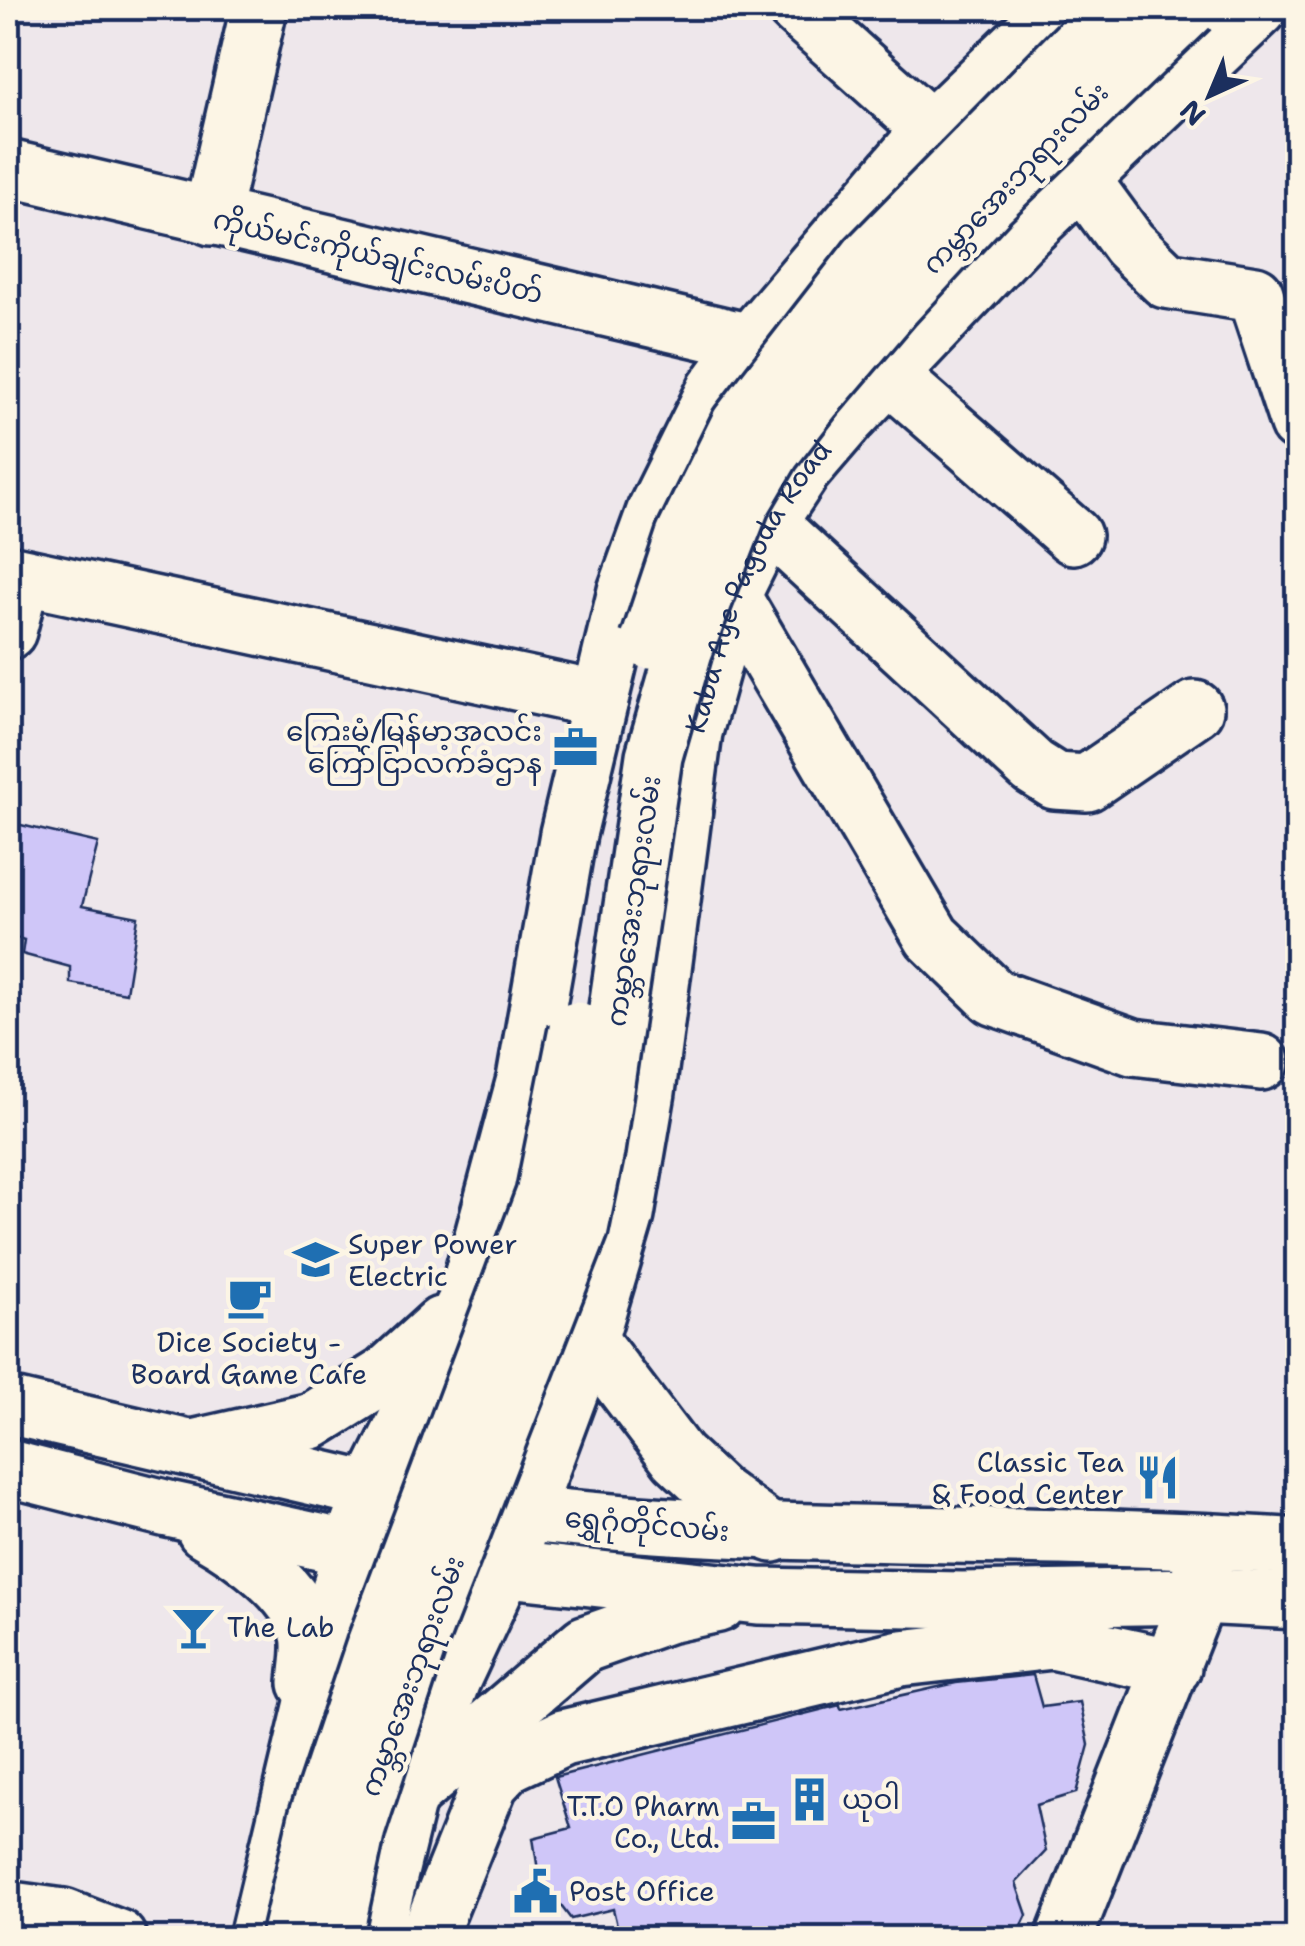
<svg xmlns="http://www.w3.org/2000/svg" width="1305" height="1946" font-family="'Shantell Sans','Noto Sans Myanmar',sans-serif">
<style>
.building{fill:#cfc6f8;stroke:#1b2f5e;stroke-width:2.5}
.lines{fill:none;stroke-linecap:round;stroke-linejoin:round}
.minor-casing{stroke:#1b2f5e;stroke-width:62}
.major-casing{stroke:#1b2f5e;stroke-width:62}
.minor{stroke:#fcf5e5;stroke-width:55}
.major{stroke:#fcf5e5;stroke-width:55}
.major-bridge-casing{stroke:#1b2f5e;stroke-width:62;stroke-linecap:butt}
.major-bridge{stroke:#fcf5e5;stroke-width:55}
.labels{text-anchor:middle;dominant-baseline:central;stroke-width:9;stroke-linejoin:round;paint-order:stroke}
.street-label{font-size:28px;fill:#1b2f5e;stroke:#fcf5e5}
.poi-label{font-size:28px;fill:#1b2f5e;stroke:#fcf5e5;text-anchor:start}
</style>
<rect width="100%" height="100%" fill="#eee7eb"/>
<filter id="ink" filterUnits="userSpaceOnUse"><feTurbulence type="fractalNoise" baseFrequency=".01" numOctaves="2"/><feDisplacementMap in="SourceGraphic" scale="20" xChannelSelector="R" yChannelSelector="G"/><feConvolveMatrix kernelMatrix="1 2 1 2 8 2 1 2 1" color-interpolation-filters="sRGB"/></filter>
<g filter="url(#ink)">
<!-- building -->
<path class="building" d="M8,822L98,843L82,906L138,917L126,993L70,983V967L22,954L24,940L8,935Z
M1033,1675L1042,1707L1080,1702L1089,1745L1076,1793L1036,1805L1046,1851L1016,1883L1027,1915L1016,1938H620L613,1909L571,1919L539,1877L533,1838L571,1828L555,1777L840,1705L841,1709L956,1683Z"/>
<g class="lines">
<defs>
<path id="minor" d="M796,8L931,129
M8,168L750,342
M1080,177L1129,244L1166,280L1255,294L1298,423
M211,217L259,8
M889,375L1073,536
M730,493L768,523L1033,767L1055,781L1087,783L1195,709
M8,573L600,700
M732,596L932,937L994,997L1133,1047L1261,1062
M8,631L22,577
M8,1921L19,1911L63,1917L118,1938
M432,1927L490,1783L508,1764L563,1738L901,1658L1053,1641L1173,1667
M1064,1938L1199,1596L1202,1549"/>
<g id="major">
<path d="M589,1340L678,1457L717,1493L773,1534"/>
<path d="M8,1406L404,1498"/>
<path d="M197,1447L312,1421L386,1375L441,1325"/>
<path d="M8,1468L168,1509L384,1556"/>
<path d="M489,1509C758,1545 1028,1527 1298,1547"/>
<path d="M205,1530C242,1551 299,1590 309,1635C312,1649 308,1669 307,1683"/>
<path d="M470,1565L758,1596L962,1600L1199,1596L1298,1601"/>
<path d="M415,1790L585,1644L667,1615L718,1604"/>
<path d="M257,1938L349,1552L370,1493L465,1303L525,1079L568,834L600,700L626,591L655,511L715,390L750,342L931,129L1057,8"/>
<path id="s1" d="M374,1938L409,1795L452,1680L504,1569L589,1340L626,1215L647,1092L694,732L732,596L768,523L803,470L846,420L1019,238L1260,8"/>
</g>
</defs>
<!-- minor casing -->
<use href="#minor" class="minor-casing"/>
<!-- major casing -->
<use href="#major" class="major-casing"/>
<!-- minor -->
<use href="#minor" class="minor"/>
<!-- major -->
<use href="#major" class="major"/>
<defs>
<path id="major-bridge" d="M649,641L684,536L739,424L868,258L1114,8
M289,1938L317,1817L374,1647L544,1195L577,1030
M334,1938L357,1829L418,1644L580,1229L596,1151L654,756L684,651L742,503L772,452L813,399L894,304L988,202L1190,8"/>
</defs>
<!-- major-bridge casing -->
<use href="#major-bridge" class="major-bridge-casing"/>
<!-- major-bridge -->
<use href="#major-bridge" class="major-bridge"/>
</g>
</g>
<!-- icons -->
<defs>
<symbol id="office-bare" viewBox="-9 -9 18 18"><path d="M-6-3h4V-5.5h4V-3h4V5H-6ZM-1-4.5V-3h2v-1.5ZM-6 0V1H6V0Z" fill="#1f6fb2" stroke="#fcf5e5" stroke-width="2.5" paint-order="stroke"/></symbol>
<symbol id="school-bare" viewBox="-9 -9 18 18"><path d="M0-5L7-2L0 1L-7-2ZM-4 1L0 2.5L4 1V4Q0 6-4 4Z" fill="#1f6fb2" stroke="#fcf5e5" stroke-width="2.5" paint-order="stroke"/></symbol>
<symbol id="cafe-bare" viewBox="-9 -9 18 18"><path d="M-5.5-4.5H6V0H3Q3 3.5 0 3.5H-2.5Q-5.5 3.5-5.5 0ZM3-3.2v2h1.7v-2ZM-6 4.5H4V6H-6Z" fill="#1f6fb2" stroke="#fcf5e5" stroke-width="2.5" paint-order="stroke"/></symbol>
<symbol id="restaurant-bare" viewBox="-9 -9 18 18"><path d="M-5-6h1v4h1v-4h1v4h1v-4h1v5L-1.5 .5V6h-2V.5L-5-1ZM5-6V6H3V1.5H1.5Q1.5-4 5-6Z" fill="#1f6fb2" stroke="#fcf5e5" stroke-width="2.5" paint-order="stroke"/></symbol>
<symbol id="bar-bare" viewBox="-9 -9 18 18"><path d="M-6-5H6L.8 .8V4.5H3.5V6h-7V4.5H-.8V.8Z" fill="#1f6fb2" stroke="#fcf5e5" stroke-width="2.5" paint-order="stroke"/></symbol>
<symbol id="building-bare" viewBox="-9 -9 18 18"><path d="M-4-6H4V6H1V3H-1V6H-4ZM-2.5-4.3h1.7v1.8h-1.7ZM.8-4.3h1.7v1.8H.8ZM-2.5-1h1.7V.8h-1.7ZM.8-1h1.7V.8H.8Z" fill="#1f6fb2" stroke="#fcf5e5" stroke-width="2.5" paint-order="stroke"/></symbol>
<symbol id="civic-bare" viewBox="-9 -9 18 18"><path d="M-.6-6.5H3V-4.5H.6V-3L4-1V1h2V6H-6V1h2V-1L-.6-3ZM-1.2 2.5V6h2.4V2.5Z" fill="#1f6fb2" stroke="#fcf5e5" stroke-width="2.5" paint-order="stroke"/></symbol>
</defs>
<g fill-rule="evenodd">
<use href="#office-bare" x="544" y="716" width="63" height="63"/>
<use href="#school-bare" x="284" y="1228" width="63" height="63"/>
<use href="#cafe-bare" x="218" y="1266" width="63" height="63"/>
<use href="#restaurant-bare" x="1126" y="1446" width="63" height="63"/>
<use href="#bar-bare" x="162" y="1596" width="63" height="63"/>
<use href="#building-bare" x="778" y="1768" width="63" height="63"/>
<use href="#office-bare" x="722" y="1790" width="63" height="63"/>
<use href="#civic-bare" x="504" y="1860" width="63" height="63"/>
</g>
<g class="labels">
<!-- street labels -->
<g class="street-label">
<text transform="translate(1015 178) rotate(-46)">ကမ္ဘာအေးဘုရားလမ်း</text>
<text transform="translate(378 256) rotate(13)">ကိုယ်မင်းကိုယ်ချင်းလမ်းပိတ်</text>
<text stroke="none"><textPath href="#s1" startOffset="1415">Kaba Aye Pagoda Road</textPath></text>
<text transform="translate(633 901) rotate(-82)">ကမ္ဘာအေးဘုရားလမ်း</text>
<text transform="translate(647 1524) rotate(5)">ရွှေဂုံတိုင်လမ်း</text>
<text transform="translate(412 1676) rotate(-70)">ကမ္ဘာအေးဘုရားလမ်း</text>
</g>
<!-- poi labels -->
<g class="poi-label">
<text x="542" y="731" text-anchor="end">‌ကြေးမုံ/မြန်မာ့အလင်း<tspan x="542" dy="32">ကြော်ငြာလက်ခံဌာန</tspan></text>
<text x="348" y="1244">Super Power<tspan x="348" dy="32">Electric</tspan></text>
<text x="249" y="1342" text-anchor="middle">Dice Society -<tspan x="249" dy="32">Board Game Cafe</tspan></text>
<text x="1124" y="1462" text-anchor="end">Classic Tea<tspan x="1124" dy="32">&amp; Food Center</tspan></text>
<text x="227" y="1627">The Lab</text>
<text x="842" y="1799">ယုဝါ</text>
<text x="720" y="1806" text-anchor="end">T.T.O Pharm<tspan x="720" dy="32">Co., Ltd.</tspan></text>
<text x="569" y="1891">Post Office</text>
</g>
</g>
<!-- margin -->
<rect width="1305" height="1946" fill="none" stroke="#fcf5e5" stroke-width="40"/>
<rect x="20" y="20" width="1265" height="1906" fill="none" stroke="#1b2f5e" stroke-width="4" filter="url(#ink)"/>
<!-- north arrow -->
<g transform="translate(1210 95) rotate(224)" stroke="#fcf5e5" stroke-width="8" paint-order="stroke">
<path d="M0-8L18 38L0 25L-18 38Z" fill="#1b2f5e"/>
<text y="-15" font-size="28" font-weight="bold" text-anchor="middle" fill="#1b2f5e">N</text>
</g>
</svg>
